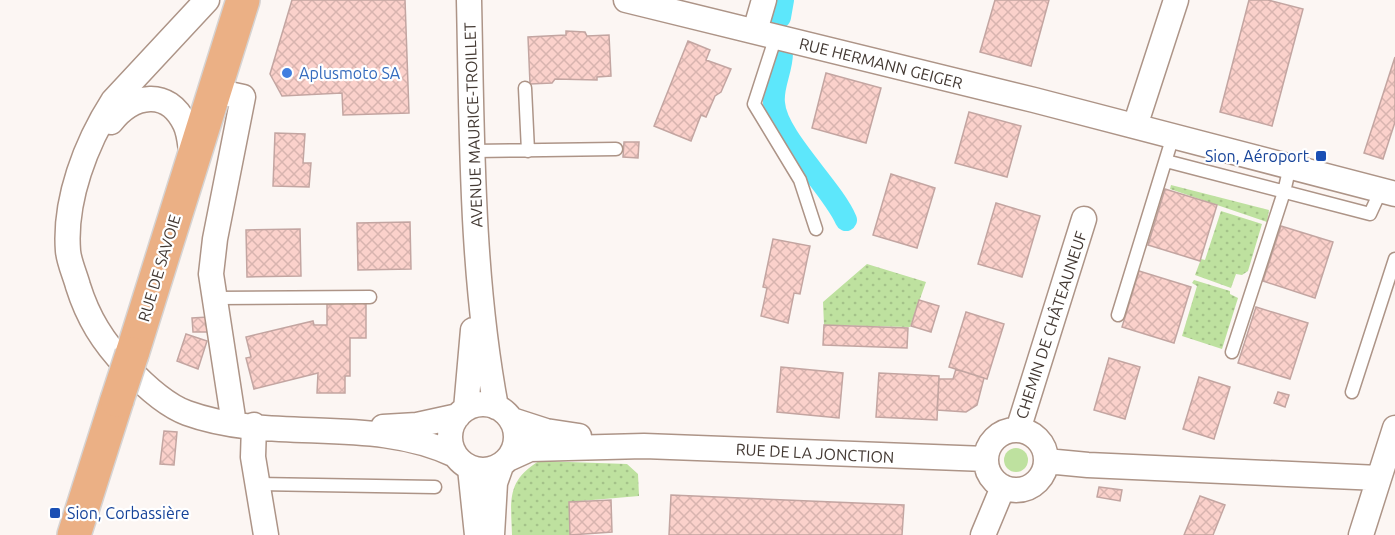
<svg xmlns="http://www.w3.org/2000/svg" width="1395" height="535" font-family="Ubuntu,sans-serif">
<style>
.grass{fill:url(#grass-dots)}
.garden{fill:#bee19f}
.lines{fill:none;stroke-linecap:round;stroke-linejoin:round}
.canal{stroke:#5de7fb;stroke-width:22}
.building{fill:url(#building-cross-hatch);stroke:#c3a5a1;stroke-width:1.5}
.service-casing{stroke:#ad9487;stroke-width:15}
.minor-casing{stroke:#ad9487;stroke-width:27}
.primary-casing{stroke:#d6d3d2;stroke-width:36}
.service{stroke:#fff;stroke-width:12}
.minor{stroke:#fff;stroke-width:24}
.primary{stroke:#ebb085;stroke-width:33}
.primary-bridge-casing{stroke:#d6d3d2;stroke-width:36;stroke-linecap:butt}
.primary-bridge{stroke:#ebb085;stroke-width:33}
.shop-dot{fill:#3f7fe0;stroke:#fff;stroke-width:2}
.transit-dot{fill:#1a4fb4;stroke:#fff;stroke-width:2}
.labels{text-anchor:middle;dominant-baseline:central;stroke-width:4.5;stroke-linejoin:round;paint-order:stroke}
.street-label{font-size:16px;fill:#433933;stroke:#fff}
.shop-label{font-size:16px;fill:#366cbe;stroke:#fff;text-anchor:start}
.transit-label{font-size:16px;fill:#164399;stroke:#fff;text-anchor:end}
</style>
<defs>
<pattern id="grass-dots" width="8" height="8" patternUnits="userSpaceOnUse" patternTransform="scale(1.5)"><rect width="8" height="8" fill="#bee19f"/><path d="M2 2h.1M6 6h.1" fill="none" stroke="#a4c289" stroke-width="1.8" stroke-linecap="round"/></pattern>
<pattern id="building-cross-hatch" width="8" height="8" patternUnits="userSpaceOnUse" patternTransform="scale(1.5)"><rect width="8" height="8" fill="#fbd1cb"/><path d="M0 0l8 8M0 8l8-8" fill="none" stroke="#d8b4af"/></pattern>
</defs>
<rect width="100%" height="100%" fill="#fcf6f3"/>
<!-- grass -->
<path class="grass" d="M1171,185L1269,210L1267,222L1170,189Z
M1221,211L1262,224L1248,271L1242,275L1236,274L1231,288L1195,275L1201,259L1205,260Z
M867,264L926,282L910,327L824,325L823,302Z
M1194,280L1230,291V294L1238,298L1222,349L1182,336L1197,286L1192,283Z
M539,461L627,464L638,474L639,496L569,502L570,535H512C511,501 506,481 539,461Z"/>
<!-- garden -->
<path class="garden" d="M1004 460a12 12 0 1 1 24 0a12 12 0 1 1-24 0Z"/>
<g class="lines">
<!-- canal -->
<path class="canal" d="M780,17L783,0
M782,53C782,70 772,86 774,103C776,137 832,187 846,220"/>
</g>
<!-- building -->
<path class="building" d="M292,0H405L409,113L343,115L342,93L282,96L270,74Z
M995,0H1049L1031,66L980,52Z
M1249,0H1268L1303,9L1272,126L1220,112Z
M566,31L585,32L587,36L609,35L611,76L597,77V80L555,79L552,83L530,84L528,37L566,35Z
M688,41L710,50L706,60L731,69L721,92L715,96L706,117L701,115L691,141L654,126Z
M1395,57V122L1383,159L1364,153Z
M826,73L881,88L866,143L812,128Z
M969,112L1021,126L1007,177L955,163Z
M275,133L305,134L303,163H311L309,187L273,186Z
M624,142H639L638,158L623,157Z
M891,174L935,188L917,248L873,235Z
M1165,189L1217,205L1200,261L1148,245Z
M996,203L1040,216L1022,277L978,264Z
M410,222L411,269L358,270L357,223Z
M1281,226L1333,242L1315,298L1263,281Z
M300,229L301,276L247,277L246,230Z
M773,239L810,246L800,294L794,293L788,323L761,316L767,288L763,287Z
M1139,271L1191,287L1174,343L1122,327Z
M919,300L939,306L931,332L911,326Z
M327,302L366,303V338H350V376H345V393H317L318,373L254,389L246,358L251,357L246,337L313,321L314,325H327Z
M1256,307L1308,323L1290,379L1238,363Z
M966,312L1004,324L987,379L949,367Z
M208,317V332H193L192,318Z
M824,325L908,328L907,348L823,345Z
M186,334L207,341L198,369L177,361Z
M1109,358L1140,367L1125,419L1094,410Z
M781,367L843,373L839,418L777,412Z
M956,369L984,378L977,405L966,412L937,410L939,379H953Z
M879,373L939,376L937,420L876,417Z
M1199,377L1230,387L1214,439L1183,429Z
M1278,392L1289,395L1285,407L1274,403Z
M164,431L177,432L174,465L160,464Z
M1099,487L1122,490L1120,501L1097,497Z
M671,495L904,505L902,535H669Z
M1200,496L1225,505L1213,535H1184Z
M611,500L612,532L570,535L569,502Z"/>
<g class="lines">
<defs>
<path id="service" d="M776,36L754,104L800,180L816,229
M525,88L528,151
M473,151L616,149
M1166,161L1370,214L1381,190
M214,298L370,297
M1118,315L1173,136
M1232,352L1284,192L1290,166
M1352,392L1395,259
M258,484L435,487"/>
<path id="minor" d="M207,0L113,101C86,143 64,200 68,251C69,262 75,275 78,286C88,318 103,342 126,366C142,383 165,405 187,413C272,444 371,415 455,455
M469,0C472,135 471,274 496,407
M626,0L1034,100L1395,194
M755,31L764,0
M215,91L243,97L215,239L211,274L234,424
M111,122C133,94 168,88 185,124C190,134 190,147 192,157
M1135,126L1176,0
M450 437a33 33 0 1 1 66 0a33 33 0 1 1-66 0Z
M466,409L473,330
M512,420L546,431L579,436
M254,425L253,457L266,535
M383,427L417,425L458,416
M1018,430L1084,219
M986 460a30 30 0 1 1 60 0a30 30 0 1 1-60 0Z
M508,459L530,449L644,446L986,459
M1046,461L1088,465L1379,478
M470,468L477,535
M492,535L495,483L501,466
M983,535L1003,487
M1361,535L1395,428"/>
<path id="primary" d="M132,354L243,0
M74,535L117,400"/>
</defs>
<!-- service casing -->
<use href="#service" class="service-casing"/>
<!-- minor casing -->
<use href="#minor" class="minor-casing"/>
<!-- primary casing -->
<use href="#primary" class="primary-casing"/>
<!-- service -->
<use href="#service" class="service"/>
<!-- minor -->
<use href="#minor" class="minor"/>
<!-- primary -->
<use href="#primary" class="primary"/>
<defs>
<path id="primary-bridge" d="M117,400L132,354"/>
</defs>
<!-- primary-bridge casing -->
<use href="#primary-bridge" class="primary-bridge-casing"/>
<!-- primary-bridge -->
<use href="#primary-bridge" class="primary-bridge"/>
</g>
<!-- markers -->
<circle class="shop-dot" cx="287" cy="73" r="6"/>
<g class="transit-dot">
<rect x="1315" y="150" width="12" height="12" rx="3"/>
<rect x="49" y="507" width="12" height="12" rx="3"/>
</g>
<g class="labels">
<!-- street labels -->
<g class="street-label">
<text transform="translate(881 63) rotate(14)">RUE HERMANN GEIGER</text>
<text transform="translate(473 125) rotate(-92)">AVENUE MAURICE-TROILLET</text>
<text transform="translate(159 268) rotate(-73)">RUE DE SAVOIE</text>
<text transform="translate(1051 325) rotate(-72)">CHEMIN DE CHÂTEAUNEUF</text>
<text transform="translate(815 453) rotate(3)">RUE DE LA JONCTION</text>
</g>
<!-- shop labels -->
<g class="shop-label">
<text x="299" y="73">Aplusmoto SA</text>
</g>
<!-- transit labels -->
<g class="transit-label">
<text x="1309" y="156">Sion, Aéroport</text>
<text x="67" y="513" text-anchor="start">Sion, Corbassière</text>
</g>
</g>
</svg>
